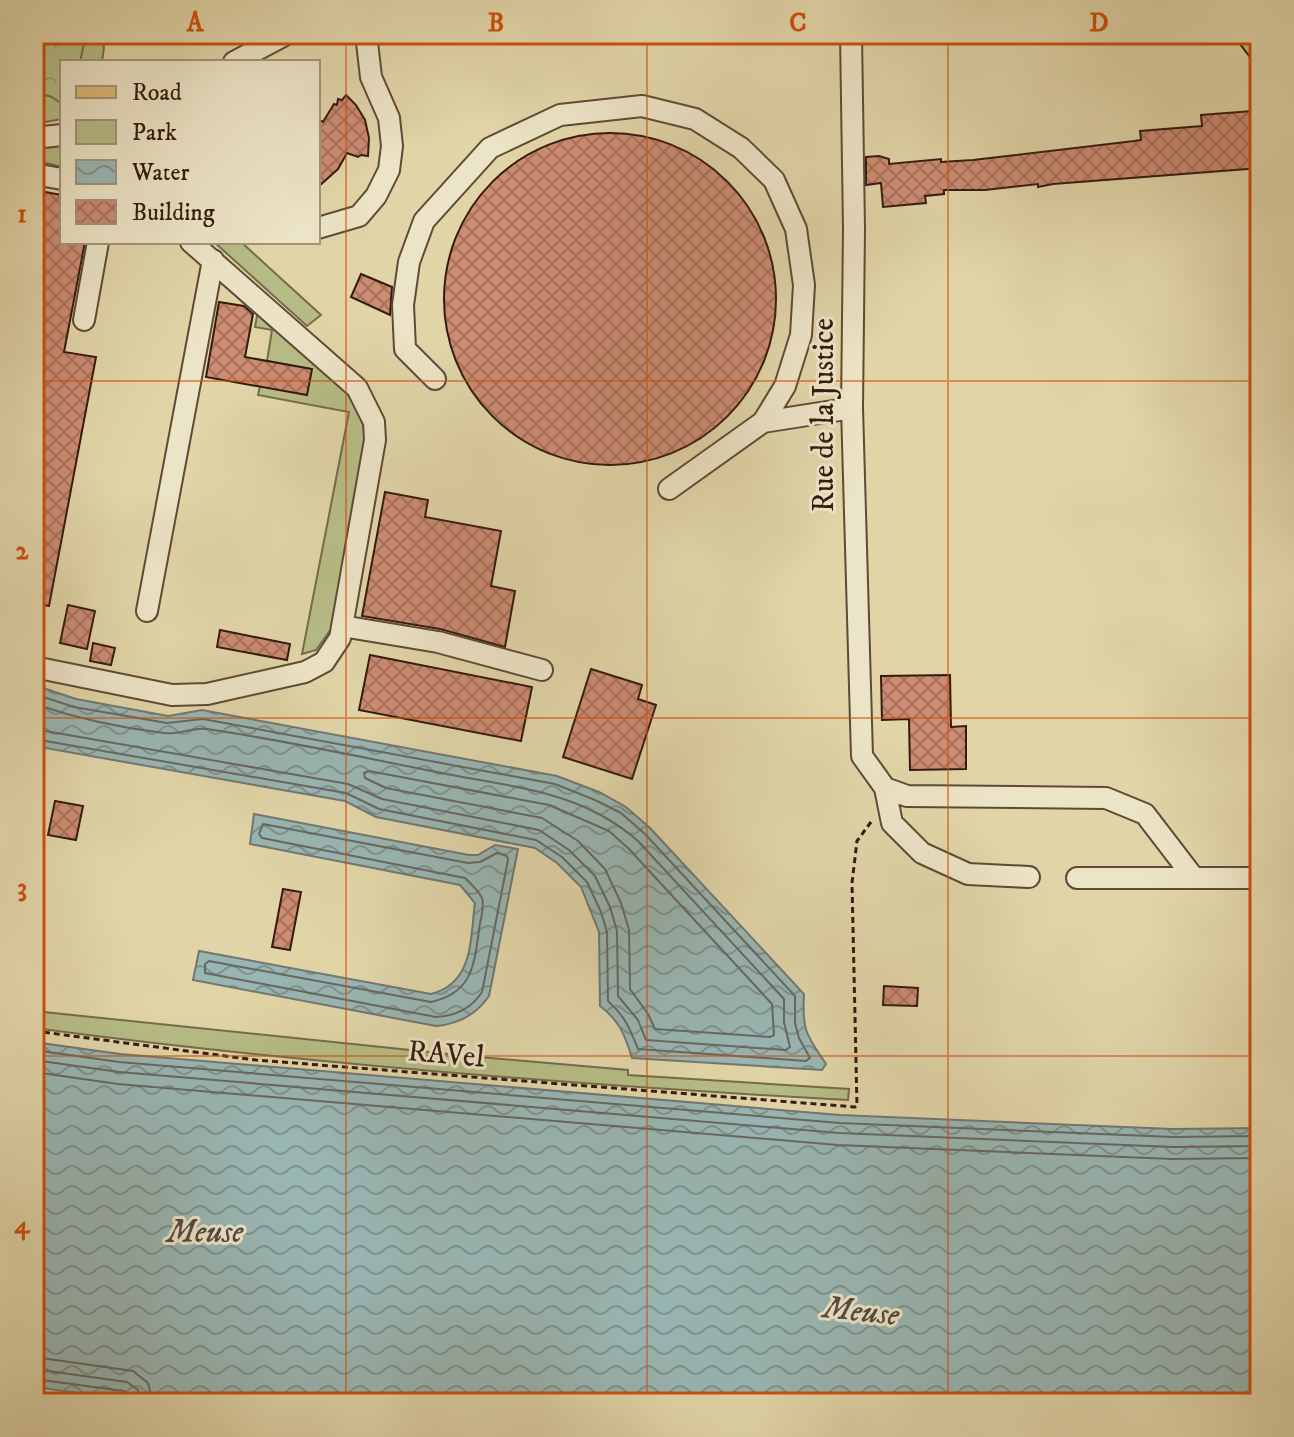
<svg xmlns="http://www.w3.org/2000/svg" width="1294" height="1437" font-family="'IM FELL DW Pica',serif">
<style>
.green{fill:#b6bc85;stroke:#756c4a;stroke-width:2}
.forest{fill:url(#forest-crowns);stroke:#756c4a;stroke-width:2}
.water{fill:url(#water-waves);stroke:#717872;stroke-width:2}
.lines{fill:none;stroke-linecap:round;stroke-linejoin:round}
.shore{stroke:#666862;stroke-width:2}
.building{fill:url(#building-cross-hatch);stroke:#341b10;stroke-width:2}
.minor-casing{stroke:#5f4a36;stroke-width:24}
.major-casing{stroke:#341b10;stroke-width:30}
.path{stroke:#341b10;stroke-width:3;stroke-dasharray:6 4;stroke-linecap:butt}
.minor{stroke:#ece4c6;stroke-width:20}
.major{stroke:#e0ba74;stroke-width:26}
.grid{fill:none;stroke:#cd500d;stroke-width:2;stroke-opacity:0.55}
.labels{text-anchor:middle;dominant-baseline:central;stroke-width:6;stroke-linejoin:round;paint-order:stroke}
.street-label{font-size:30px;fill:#341b10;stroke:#ece4c6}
.water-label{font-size:32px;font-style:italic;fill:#524a41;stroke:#ece4c6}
.neatline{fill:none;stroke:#cd500d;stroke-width:3}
.grid-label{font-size:26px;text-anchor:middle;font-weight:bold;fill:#cd500d}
</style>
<defs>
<pattern id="forest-crowns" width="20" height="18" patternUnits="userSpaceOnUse" patternTransform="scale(2)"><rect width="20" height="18" fill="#b6bc85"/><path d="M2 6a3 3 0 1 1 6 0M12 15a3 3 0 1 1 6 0" fill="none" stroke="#9da172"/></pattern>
<pattern id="water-waves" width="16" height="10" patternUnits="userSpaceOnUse" patternTransform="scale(2)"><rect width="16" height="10" fill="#99b6b3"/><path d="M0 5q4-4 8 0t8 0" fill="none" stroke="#7e9390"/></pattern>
<pattern id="building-cross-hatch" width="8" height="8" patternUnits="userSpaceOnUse" patternTransform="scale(2)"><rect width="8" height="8" fill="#cd8b72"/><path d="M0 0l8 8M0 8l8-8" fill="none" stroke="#a7715c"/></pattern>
</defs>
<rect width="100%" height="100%" fill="#e1d5a8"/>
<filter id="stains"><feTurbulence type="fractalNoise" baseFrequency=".0025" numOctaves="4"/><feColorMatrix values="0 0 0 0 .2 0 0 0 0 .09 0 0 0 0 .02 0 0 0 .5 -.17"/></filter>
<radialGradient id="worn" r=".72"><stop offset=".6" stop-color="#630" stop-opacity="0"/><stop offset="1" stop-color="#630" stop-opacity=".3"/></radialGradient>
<!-- green -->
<path class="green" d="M34,34H98L104,47L102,62H62V119L34,124Z
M62,143V167L34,160V147Z
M214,242H241L321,315L307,326Z
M258,310L344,388L358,411L369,441L334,625L316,650L302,654L349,412L258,395L260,386L311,369L267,361L272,330L255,327Z
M34,1011L468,1056L628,1070V1075L849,1089L848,1100C576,1085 304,1064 34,1028Z"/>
<!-- forest -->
<path class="forest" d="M34,34H86L80,62H62V104L52,97L34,92Z
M511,34H642L636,41Z
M773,34H819L818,41H773Z"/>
<!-- water -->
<path class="water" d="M34,685L76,699L168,716L202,710L557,776L599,792L626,807L650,828L804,994C802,1031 806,1034 826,1064L822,1070L632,1058C625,1035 619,1020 600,1006L599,932L581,887L557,863L535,848L376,817L345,801L34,746Z
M254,814L469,855H478L495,845L518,849L489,996C476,1015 459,1024 436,1026L193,980L199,951L431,994C474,983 470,939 475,903L460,885L250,844Z
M34,1042L120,1054L840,1115L1173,1129L1260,1128V1403H150L34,1387Z"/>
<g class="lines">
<!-- shore -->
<path class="shore" d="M34,694L74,707L167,723L203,719L555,784L595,800L621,813L645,834L795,996V1023L799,1038L810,1058L806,1061L638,1049C630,1029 625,1016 608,1001L607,932L601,912L587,882L562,857L536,840L379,809L346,793L34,739
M34,704C76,718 120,728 164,733C179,735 193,727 207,729C289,741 370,759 452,775C520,788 583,793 638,841L784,999V1022L790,1047L786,1050L646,1040L638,1020L618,996L617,931L610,907L595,876L569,850L539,830L382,799L348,784L34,729
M369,771L549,805L609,831L629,849L772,1004L774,1035L770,1037L655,1029L648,1014L630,989L629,930L621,903L605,869L578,841L542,818L386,788L365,778L364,773Z
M263,824L468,863L480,862L497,853L507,856L508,860L482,992C471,1009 455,1016 436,1017L205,973V964L209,961L431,1002C472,993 474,966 479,930C480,920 485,907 482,898C478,890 471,884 465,878L262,838L259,834Z
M34,1050L119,1062L840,1123L1173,1137L1260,1136
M34,1060L119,1072L839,1133L1173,1147L1260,1146
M34,1072L118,1084L838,1145L1172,1159L1260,1158
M34,1357L133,1371L148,1383L153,1403
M34,1369L127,1382L138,1390L141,1403
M34,1379L124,1391L130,1396L131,1403"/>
</g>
<!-- building -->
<path class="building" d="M346,95L356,105L365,120L369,138L368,156L361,155L358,157L347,153L338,169L318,187V119L323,122L334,104L337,105L338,99L342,100Z
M1252,111L1253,129H1257L1260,168L1053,184L1038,187V184L985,190H944V194L925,196L926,203L883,207L881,183L866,185V157L879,156L889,159V164L941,159V162L973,160L1134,141L1141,140L1140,131L1202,126L1201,115Z
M444 299a166 166 0 1 1 332 0a166 166 0 1 1-332 0Z
M34,190L62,195V242H85L64,352L96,357L49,606L34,603Z
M361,274L392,287L390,315L351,297Z
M219,302L244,306L253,314L245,357L312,369L307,395L206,377Z
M385,492L428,500L425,517L501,531L491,586L515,591L505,647L440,629L362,616Z
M68,605L95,611L87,649L60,643Z
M220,630L290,644L287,660L217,647Z
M93,643L115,648L111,665L90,661Z
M370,655L532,687L521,741L359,710Z
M591,669L642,685L638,699L656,705L632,779L563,757Z
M950,675L951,727L966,726V769L910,770L909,719L882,720L881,676Z
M55,801L83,806L76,840L48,835Z
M283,889L301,892L290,950L272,947Z
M884,986L918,988L917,1006L883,1005Z"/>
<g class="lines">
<defs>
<path id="minor" d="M851,34L854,229L852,408L862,756L885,788L892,823L922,853L968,874L1029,877
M234,62L287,34
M34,138L62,135
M34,174L62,179
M318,228L359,216L376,196L389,170L392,146L389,118L371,77L366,34
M84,320L98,242
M435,379L405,349L403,305L409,262L424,221L490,148L560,115L642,106L695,119L741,148L774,180L796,229L804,285L801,335L785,386L763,422
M669,489L763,422L852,408
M147,611L213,260
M342,626L438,642L542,670
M34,667L172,695L207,694L305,672L324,662L340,638L375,440L374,422L357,388L191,242
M885,788L907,796L1106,798L1145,814L1194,878H1260
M1077,878H1194"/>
<path id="major" d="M1250,34L1260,47"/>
</defs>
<!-- minor casing -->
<use href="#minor" class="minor-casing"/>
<!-- major casing -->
<use href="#major" class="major-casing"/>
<!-- path -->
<path class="path" d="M34,1031L256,1060L855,1107L857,1106L852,883L857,841L871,822"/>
<!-- minor -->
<use href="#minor" class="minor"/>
<!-- major -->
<use href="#major" class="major"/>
</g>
<!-- grid -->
<path class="grid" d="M346,34V1403M647,34V1403M948,34V1403M34,381H1260M34,718H1260M34,1056H1260"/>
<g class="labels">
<!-- street labels -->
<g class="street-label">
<text transform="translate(824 415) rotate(-90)">Rue de la Justice</text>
<text transform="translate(446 1055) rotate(5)">RAVel</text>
</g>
<!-- water labels -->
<g class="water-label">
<text x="205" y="1233">Meuse</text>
<text transform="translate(861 1312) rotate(6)">Meuse</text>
</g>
</g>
<!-- margin -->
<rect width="1294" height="1437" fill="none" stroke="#e1d5a8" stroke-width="88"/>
<!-- legend -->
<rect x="60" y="60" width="260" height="184" fill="#ece4c6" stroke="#a2947d" stroke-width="2"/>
<rect x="76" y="86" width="40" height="12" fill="#e0ba74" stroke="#a2947d" stroke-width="2"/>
<text x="132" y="100" font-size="24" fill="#341b10">Road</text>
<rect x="76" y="120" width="40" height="24" fill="#b6bc85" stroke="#a2947d" stroke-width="2"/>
<text x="132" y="140" font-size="24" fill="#341b10">Park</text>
<rect x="76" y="160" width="40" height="24" fill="url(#water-waves)" stroke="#a2947d" stroke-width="2"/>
<text x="132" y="180" font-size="24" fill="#341b10">Water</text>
<rect x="76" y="200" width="40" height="24" fill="url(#building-cross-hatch)" stroke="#a2947d" stroke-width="2"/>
<text x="132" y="220" font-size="24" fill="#341b10">Building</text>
<rect x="44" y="44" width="1206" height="1349" class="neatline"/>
<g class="grid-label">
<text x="195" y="31">A</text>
<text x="496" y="31">B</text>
<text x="798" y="31">C</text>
<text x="1099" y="31">D</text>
<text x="22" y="222">1</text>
<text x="22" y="559">2</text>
<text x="22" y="896">3</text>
<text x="22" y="1233">4</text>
</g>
<rect width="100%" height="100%" filter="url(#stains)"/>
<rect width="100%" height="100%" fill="url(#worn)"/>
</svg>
